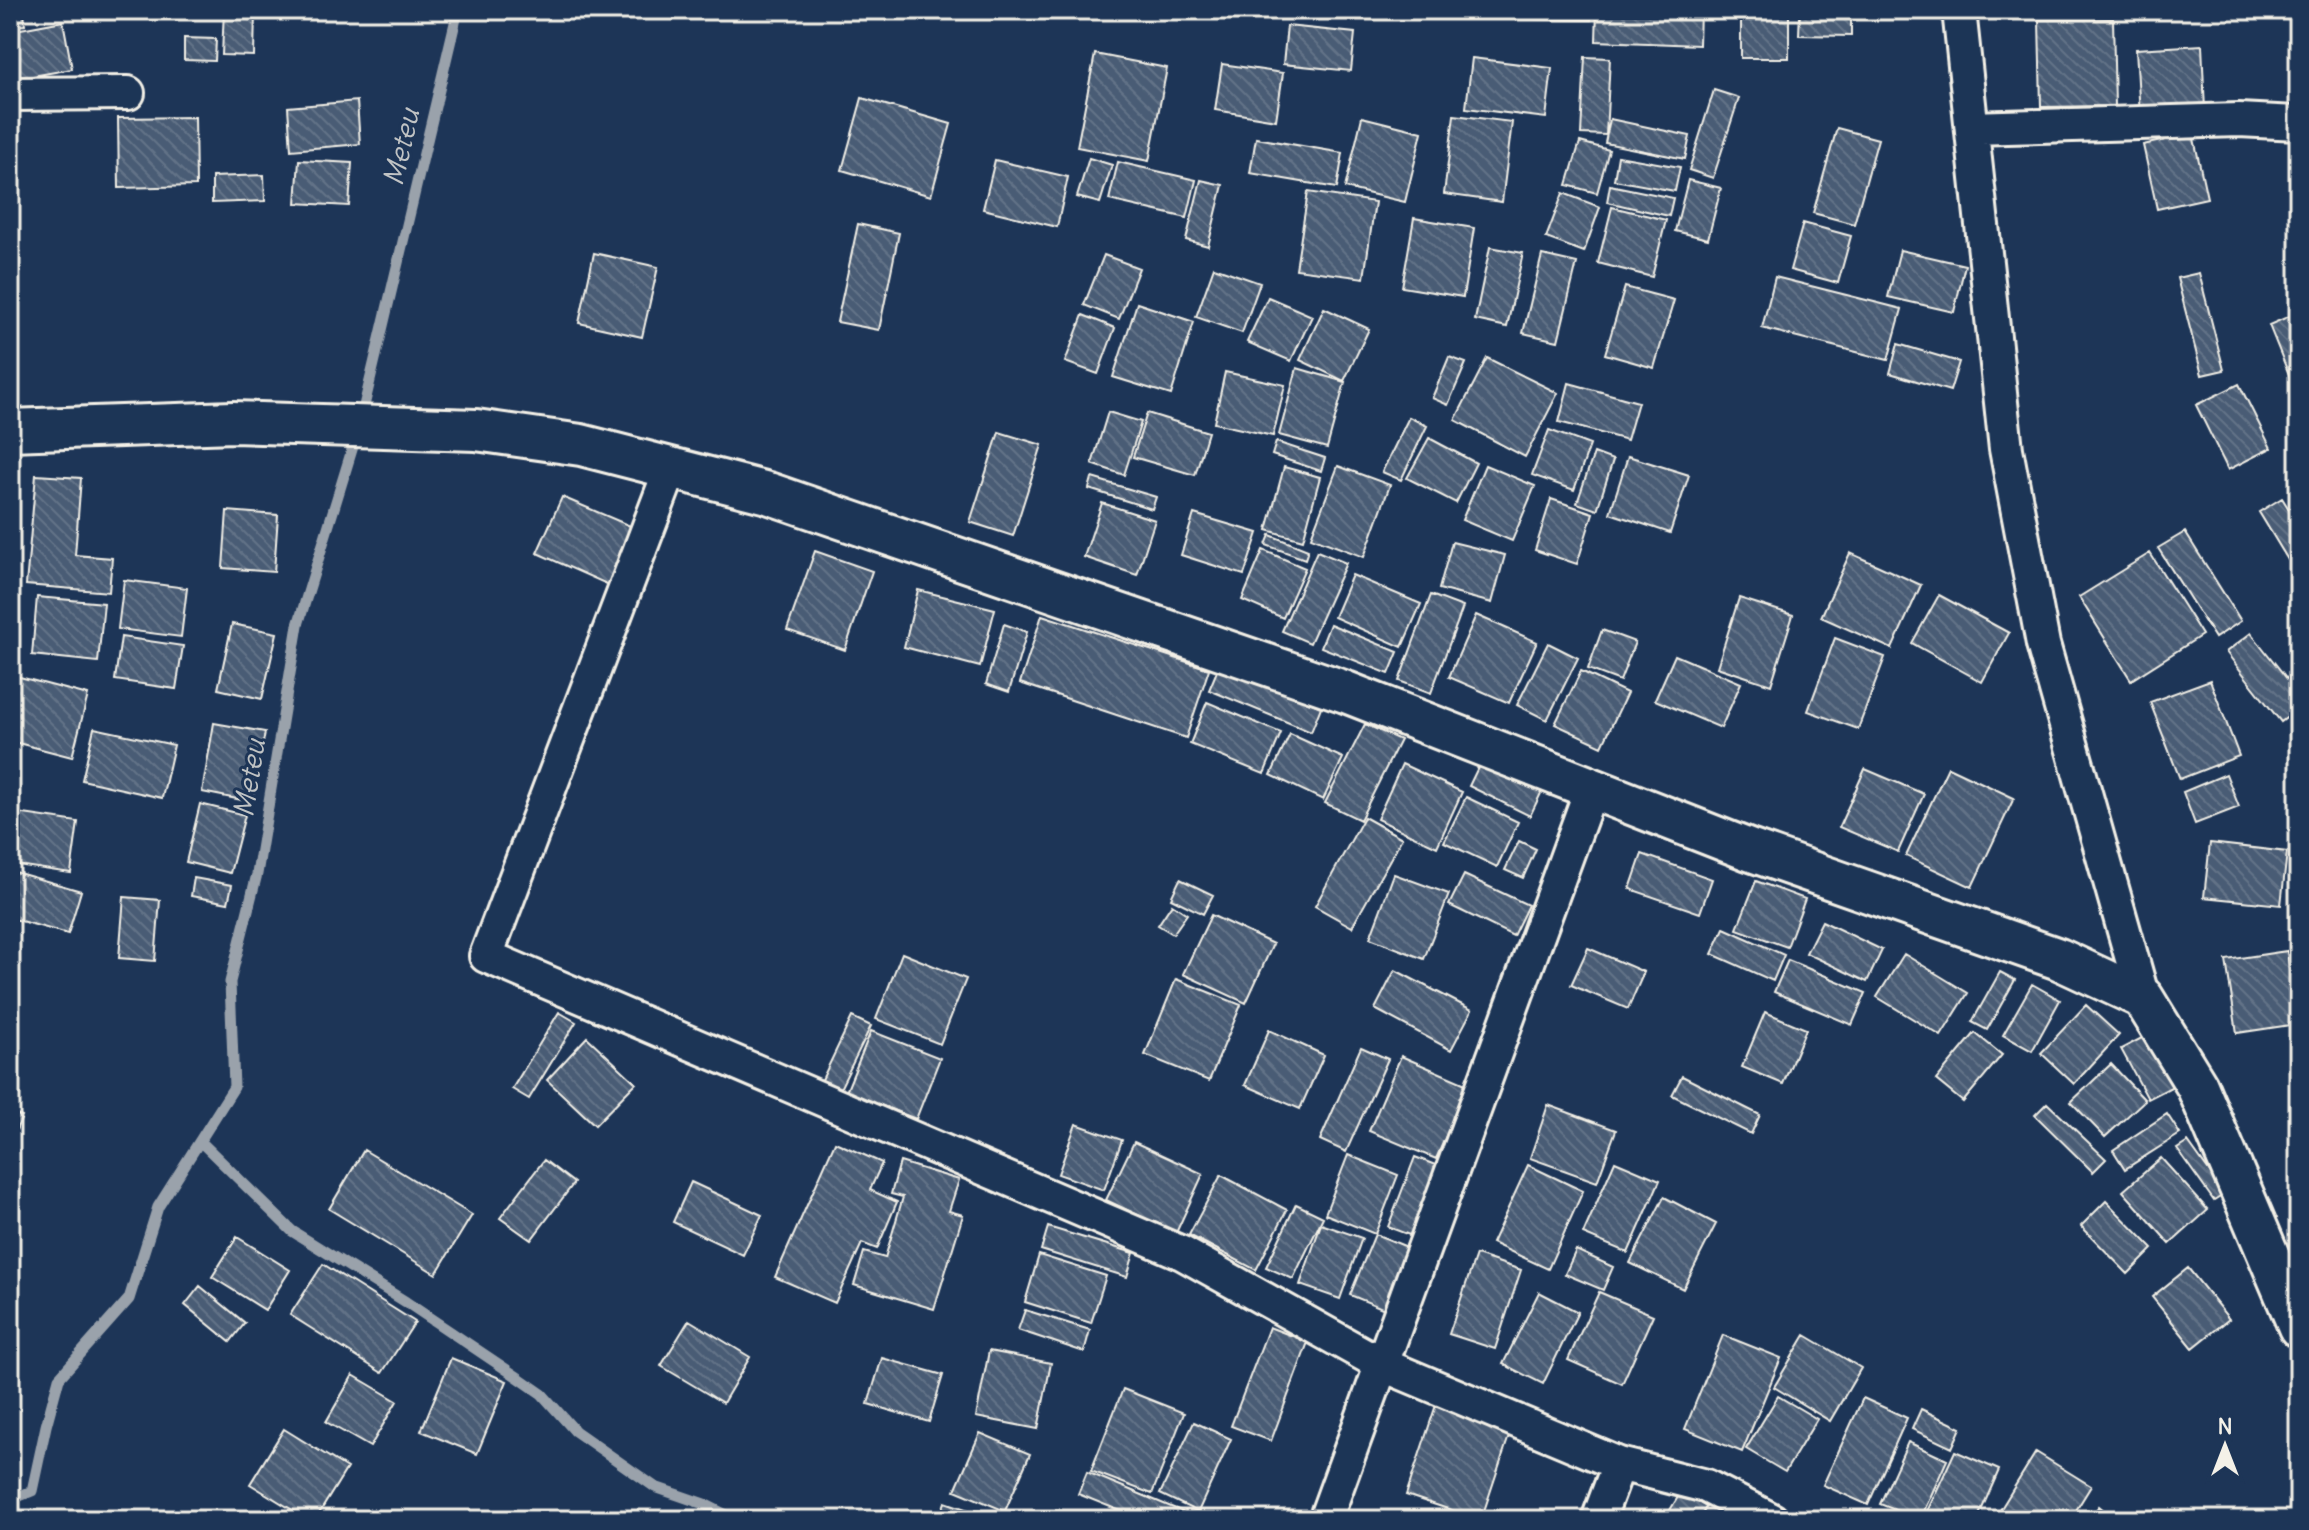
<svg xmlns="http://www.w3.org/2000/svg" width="2309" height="1530" font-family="Delius,sans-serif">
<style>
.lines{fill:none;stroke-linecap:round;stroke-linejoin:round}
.stream{stroke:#9aa2ab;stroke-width:11}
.building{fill:url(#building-back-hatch);stroke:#f4f1e8;stroke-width:2}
.minor-casing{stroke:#f4f1e8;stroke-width:38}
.tertiary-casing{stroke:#f4f1e8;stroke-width:46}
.minor{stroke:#1d3557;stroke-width:32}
.tertiary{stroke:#1d3557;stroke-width:40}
.labels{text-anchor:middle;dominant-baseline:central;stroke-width:6;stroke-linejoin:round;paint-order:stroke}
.water-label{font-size:28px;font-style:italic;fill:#c0c3c4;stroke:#1d3557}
</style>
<defs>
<pattern id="building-back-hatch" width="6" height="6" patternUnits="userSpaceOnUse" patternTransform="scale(2)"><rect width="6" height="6" fill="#485b74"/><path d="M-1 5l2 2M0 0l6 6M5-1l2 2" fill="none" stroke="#637388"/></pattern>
</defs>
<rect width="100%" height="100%" fill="#1d3557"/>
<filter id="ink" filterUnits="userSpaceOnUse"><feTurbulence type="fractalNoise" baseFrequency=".0125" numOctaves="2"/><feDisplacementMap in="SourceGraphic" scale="16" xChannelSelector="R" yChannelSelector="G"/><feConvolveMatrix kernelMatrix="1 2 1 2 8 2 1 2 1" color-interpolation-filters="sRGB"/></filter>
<g filter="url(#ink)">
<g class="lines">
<!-- stream -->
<path class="stream" d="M201,1142L292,1231L406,1302L519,1378L542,1394L575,1431L655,1487L704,1504L736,1520
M10,1500L32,1491L46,1426L59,1378L129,1299L158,1207L234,1087L230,982L257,874L298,625L359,427L458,10"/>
</g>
<!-- building -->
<path class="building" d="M10,10H24L25,25L10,26Z
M224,10H255L254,56L222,55Z
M1480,10H1591V20L1479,18Z
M1597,10H1700L1699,45L1596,41Z
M1800,10H1851V36L1799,35Z
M1741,12H1789V58H1741Z
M2113,19L2115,106L2041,107L2039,20Z
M63,21L72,69L10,80V31Z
M1287,26L1355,33L1351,71L1283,64Z
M184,38L216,39L215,61L184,60Z
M2202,45L2205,110L2140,115L2136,49Z
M1095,54L1167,68L1149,161L1077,147Z
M1585,57L1610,58L1606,135L1581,134Z
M1472,58L1552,68L1546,118L1466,108Z
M1222,64L1283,73L1276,120L1215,110Z
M1714,90L1739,98L1713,178L1689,170Z
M862,98L951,124L931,196L842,170Z
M357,101L360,144L291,150L288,107Z
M1454,115L1512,122L1502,202L1444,194Z
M195,117L196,186L119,188L118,118Z
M1362,117L1422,132L1405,202L1345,188Z
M1610,119L1690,136L1685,159L1605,143Z
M1837,128L1878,139L1854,224L1813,213Z
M2193,134L2207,198L2157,209L2143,145Z
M1256,138L1343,153L1337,188L1250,173Z
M1580,142L1609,150L1597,193L1567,185Z
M1618,156L1680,167L1675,191L1614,180Z
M1089,158L1112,165L1100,203L1077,197Z
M299,160L352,163L349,206L296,203Z
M995,160L1068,177L1057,227L983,209Z
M1118,162L1196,180L1187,218L1109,200Z
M264,175L265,201L212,203V177Z
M1201,180L1223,185L1208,246L1186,240Z
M1688,180L1721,188L1708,239L1675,231Z
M1610,185L1673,198L1669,216L1607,202Z
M1308,192L1375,202L1364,278L1296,269Z
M1563,193L1600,207L1584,252L1546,238Z
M1612,207L1666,220L1652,277L1598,263Z
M1414,218L1474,228L1463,297L1402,287Z
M1803,223L1851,236L1838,283L1790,270Z
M858,224L899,233L879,330L837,322Z
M1490,247L1523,253L1507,327L1475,320Z
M1900,250L1965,265L1954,312L1888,297Z
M594,253L658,267L642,337L579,323Z
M1104,255L1139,268L1119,319L1084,305Z
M1542,255L1577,263L1558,341L1523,333Z
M1214,267L1260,283L1242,333L1196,317Z
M2199,273L2224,370L2202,375L2177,278Z
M1775,277L1902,309L1888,360L1762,328Z
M1625,287L1674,300L1654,368L1605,354Z
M1268,297L1312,316L1291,361L1247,342Z
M1137,303L1194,322L1171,395L1113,377Z
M1324,308L1369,329L1344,381L1300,360Z
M2299,312V385L2294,387L2269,325Z
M1083,315L1115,328L1098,374L1065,362Z
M1898,344L1959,362L1950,391L1890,373Z
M1449,357L1466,363L1448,405L1432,398Z
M1487,358L1558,393L1525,457L1455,420Z
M1297,368L1345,382L1327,448L1279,435Z
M1225,372L1285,385L1273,436L1214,423Z
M1569,383L1638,402L1627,440L1559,422Z
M2239,384L2271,448L2228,470L2196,405Z
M1108,412L1141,422L1124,475L1092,464Z
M1147,413L1208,432L1195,475L1133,457Z
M1409,417L1427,426L1401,480L1382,472Z
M1549,430L1590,445L1574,490L1532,475Z
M999,432L1042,445L1013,536L970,522Z
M1429,438L1476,463L1456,503L1407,478Z
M1276,442L1325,458L1321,471L1272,455Z
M1594,453L1613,460L1597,510L1577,503Z
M1628,456L1689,475L1670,533L1610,513Z
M1485,465L1535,486L1512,541L1462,520Z
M1338,466L1390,485L1364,557L1311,537Z
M1284,467L1320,477L1303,540L1267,530Z
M36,475L81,478L75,555L112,558L109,592L26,585Z
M1092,478L1156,497L1152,509L1089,489Z
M562,497L635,528L609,585L537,553Z
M2282,498L2299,525V578L2259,512Z
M1551,499L1593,513L1577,564L1535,550Z
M1102,503L1155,520L1137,575L1084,557Z
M227,511L278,515L274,572L223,568Z
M1194,514L1258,533L1244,575L1181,555Z
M2185,532L2241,621L2215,638L2158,548Z
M1270,535L1308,550L1305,559L1266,545Z
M1452,542L1505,555L1492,603L1439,589Z
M1263,550L1305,568L1283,618L1242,600Z
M815,551L872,571L845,650L787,630Z
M1317,551L1346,563L1310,643L1282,631Z
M1850,553L1921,585L1892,649L1821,617Z
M2150,553L2202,635L2131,680L2079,597Z
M1352,575L1421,604L1402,647L1334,617Z
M124,580L187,588L181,637L118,629Z
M918,590L995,609L980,667L904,647Z
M1431,595L1463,607L1431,693L1399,681Z
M1939,595L2009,633L1982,682L1912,643Z
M37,597L104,603L98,662L32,655Z
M1739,598L1793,615L1771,685L1717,667Z
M1042,615L1209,669L1186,738L1020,683Z
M1476,615L1537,642L1509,703L1449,677Z
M232,624L277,633L262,699L218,689Z
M1004,624L1027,632L1009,692L986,684Z
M1330,624L1398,652L1389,674L1321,647Z
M1602,630L1635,642L1620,681L1588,669Z
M2251,633L2299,694V708L2281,722L2226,652Z
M121,637L183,646L176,689L115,680Z
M1835,638L1885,657L1858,729L1808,711Z
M1548,643L1578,658L1547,720L1517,705Z
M1675,655L1741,683L1721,728L1655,700Z
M1219,666L1321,707L1311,732L1209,690Z
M1581,671L1627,693L1602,746L1555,724Z
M12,675L88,695L72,757L10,741Z
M2210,680L2239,756L2180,779L2150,702Z
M1207,702L1281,733L1264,774L1190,744Z
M214,723L265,732L252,802L202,792Z
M1365,724L1400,740L1360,820L1325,803Z
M94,728L174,745L162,798L82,780Z
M1290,734L1343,758L1323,800L1271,775Z
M1485,753L1546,783L1530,816L1469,786Z
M1402,764L1462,792L1437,847L1377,819Z
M1948,767L2014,798L1972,887L1906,856Z
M1865,769L1924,794L1898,852L1839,827Z
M2226,774L2239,807L2195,824L2183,792Z
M1466,797L1518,822L1497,867L1444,842Z
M200,804L245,815L230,873L186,862Z
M10,812L78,822L71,873L10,864Z
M1364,817L1402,838L1352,927L1315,906Z
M1519,841L1536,849L1523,878L1505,870Z
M2210,843L2287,852L2281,905L2204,897Z
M1642,854L1712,879L1700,913L1630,889Z
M15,872L81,891L68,934L10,918V889Z
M1394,874L1449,894L1424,959L1370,938Z
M1464,875L1528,905L1513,936L1449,905Z
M194,878L232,885L228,903L191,896Z
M1180,879L1213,895L1203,914L1171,898Z
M1756,881L1805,899L1787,947L1737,929Z
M124,897L160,900L155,961L119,958Z
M1172,904L1187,914L1173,934L1158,925Z
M1211,915L1273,944L1246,1003L1183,974Z
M1822,921L1882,950L1867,982L1806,953Z
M1724,928L1784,955L1773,981L1712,954Z
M1588,948L1644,972L1628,1009L1571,985Z
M2287,951L2297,1024L2237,1033L2226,960Z
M902,953L966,979L940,1044L876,1019Z
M1904,954L1968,993L1941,1036L1877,997Z
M2299,954V1013L2291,955Z
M1788,960L1866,993L1852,1025L1774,992Z
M1395,970L1472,1010L1451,1050L1375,1009Z
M2000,972L2015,980L1987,1030L1972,1022Z
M1176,979L1241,1005L1209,1081L1145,1055Z
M2032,984L2060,1000L2032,1051L2003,1035Z
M2086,1005L2119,1035L2074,1084L2041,1053Z
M559,1012L576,1022L529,1099L512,1089Z
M1765,1012L1806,1029L1783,1084L1742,1067Z
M852,1017L871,1026L835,1099L817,1090Z
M1269,1030L1324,1055L1300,1109L1245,1085Z
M871,1031L940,1058L916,1119L846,1092Z
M2155,1031L2181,1082L2148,1099L2121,1049Z
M1975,1033L2002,1055L1963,1102L1936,1080Z
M587,1037L636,1083L595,1125L547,1080Z
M1361,1047L1388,1059L1346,1152L1320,1140Z
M1401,1056L1468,1085L1436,1159L1369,1131Z
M2111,1064L2145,1100L2105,1137L2071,1102Z
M1682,1076L1760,1115L1751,1134L1672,1095Z
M2047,1103L2106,1159L2093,1172L2035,1115Z
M1548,1105L1616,1130L1597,1182L1530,1158Z
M10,1112L22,1117L10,1143Z
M2167,1114L2180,1134L2125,1169L2113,1150Z
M1076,1124L1122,1140L1104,1190L1058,1174Z
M835,1142L882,1163L870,1190L897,1202L877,1249L862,1243L835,1303L775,1277Z
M1134,1142L1203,1174L1176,1233L1106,1200Z
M2188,1142L2225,1194L2214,1201L2177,1149Z
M364,1150L472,1215L436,1274L329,1209Z
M1348,1155L1398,1175L1375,1234L1325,1214Z
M1415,1157L1463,1176L1436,1245L1388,1227Z
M2161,1158L2208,1210L2170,1244L2123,1191Z
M544,1160L574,1183L531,1240L500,1218Z
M1615,1161L1660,1180L1628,1253L1583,1234Z
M900,1162L959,1180L949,1211L963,1215L934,1309L854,1285L864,1252L885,1258L903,1197L891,1194Z
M1528,1165L1583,1191L1548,1269L1492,1243Z
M1221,1175L1287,1210L1256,1270L1189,1235Z
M691,1182L762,1215L743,1255L673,1222Z
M1664,1197L1716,1224L1683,1289L1630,1263Z
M2106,1201L2153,1249L2128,1274L2081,1226Z
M1296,1204L1323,1217L1293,1279L1266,1267Z
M1321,1224L1362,1238L1340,1299L1300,1285Z
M1048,1227L1134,1253L1127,1277L1041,1250Z
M1375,1234L1422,1253L1397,1314L1350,1295Z
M237,1237L290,1270L265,1310L212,1277Z
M1576,1250L1613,1267L1603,1290L1565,1274Z
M1039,1255L1106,1276L1091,1323L1025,1302Z
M1476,1255L1521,1270L1495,1349L1449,1334Z
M323,1264L415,1322L382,1373L290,1315Z
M2188,1268L2229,1319L2193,1348L2152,1297Z
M200,1286L245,1323L230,1342L185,1305Z
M1539,1292L1578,1312L1543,1384L1503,1364Z
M1599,1292L1653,1315L1622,1384L1568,1360Z
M1025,1310L1090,1330L1084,1352L1018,1330Z
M689,1320L750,1357L723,1403L661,1366Z
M1269,1327L1308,1342L1271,1441L1231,1426Z
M1723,1335L1781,1358L1742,1452L1685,1429Z
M1805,1335L1861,1368L1830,1421L1774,1387Z
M989,1351L1051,1363L1038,1429L976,1417Z
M451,1358L507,1381L477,1454L421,1431Z
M882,1358L943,1375L929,1422L868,1404Z
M353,1375L397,1401L370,1447L326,1422Z
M1123,1389L1184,1413L1152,1494L1091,1471Z
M1778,1396L1817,1419L1785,1472L1746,1449Z
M1863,1398L1907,1418L1868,1505L1823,1485Z
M1436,1405L1511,1430L1481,1520L1406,1495Z
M1921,1409L1961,1428L1952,1448L1912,1429Z
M1194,1422L1231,1439L1198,1512L1160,1494Z
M284,1429L347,1468L315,1520H309L250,1484Z
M980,1433L1030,1454L1005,1511L955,1490Z
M1908,1442L1947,1460L1920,1520L1880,1504Z
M1955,1451L1999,1470L1977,1520H1933L1925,1516Z
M2036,1452L2091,1486L2070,1520H1994Z
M1087,1472L1193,1516L1191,1520H1143L1078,1494Z
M1681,1492L1706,1507L1699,1520H1664Z
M945,1502L998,1520H939Z
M2099,1506L2116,1520H2088Z"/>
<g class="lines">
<defs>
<path id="minor" d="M1959,10L2006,449L2043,644L2143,998
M10,94L128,93
M1972,128L2239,120L2299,123
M671,468L486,956L1182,1253L1381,1364L1619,1464L1706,1486L1772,1520
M1325,1520L1592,787
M1598,1520L1619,1464"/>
<path id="tertiary" d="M10,430L233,422L476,430L581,445L768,493L1346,692L1749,850L2059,959L2143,998L2197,1086L2299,1327"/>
</defs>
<!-- minor casing -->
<use href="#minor" class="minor-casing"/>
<!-- tertiary casing -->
<use href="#tertiary" class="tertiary-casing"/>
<!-- minor -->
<use href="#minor" class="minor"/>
<!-- tertiary -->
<use href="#tertiary" class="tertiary"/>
</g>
</g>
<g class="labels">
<!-- water labels -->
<g class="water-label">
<text transform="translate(401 147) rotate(-77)">Meteu</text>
<text transform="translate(249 778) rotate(-81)">Meteu</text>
</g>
</g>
<!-- margin -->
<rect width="2309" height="1530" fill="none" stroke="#1d3557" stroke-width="40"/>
<rect x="20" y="20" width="2269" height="1490" fill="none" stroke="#f4f1e8" stroke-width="3" filter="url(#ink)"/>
<!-- north arrow -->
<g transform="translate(2225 1446)" stroke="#1d3557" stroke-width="6" paint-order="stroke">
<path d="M0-6L14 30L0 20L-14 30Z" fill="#f4f1e8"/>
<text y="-12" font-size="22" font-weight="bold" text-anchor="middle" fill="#f4f1e8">N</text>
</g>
</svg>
